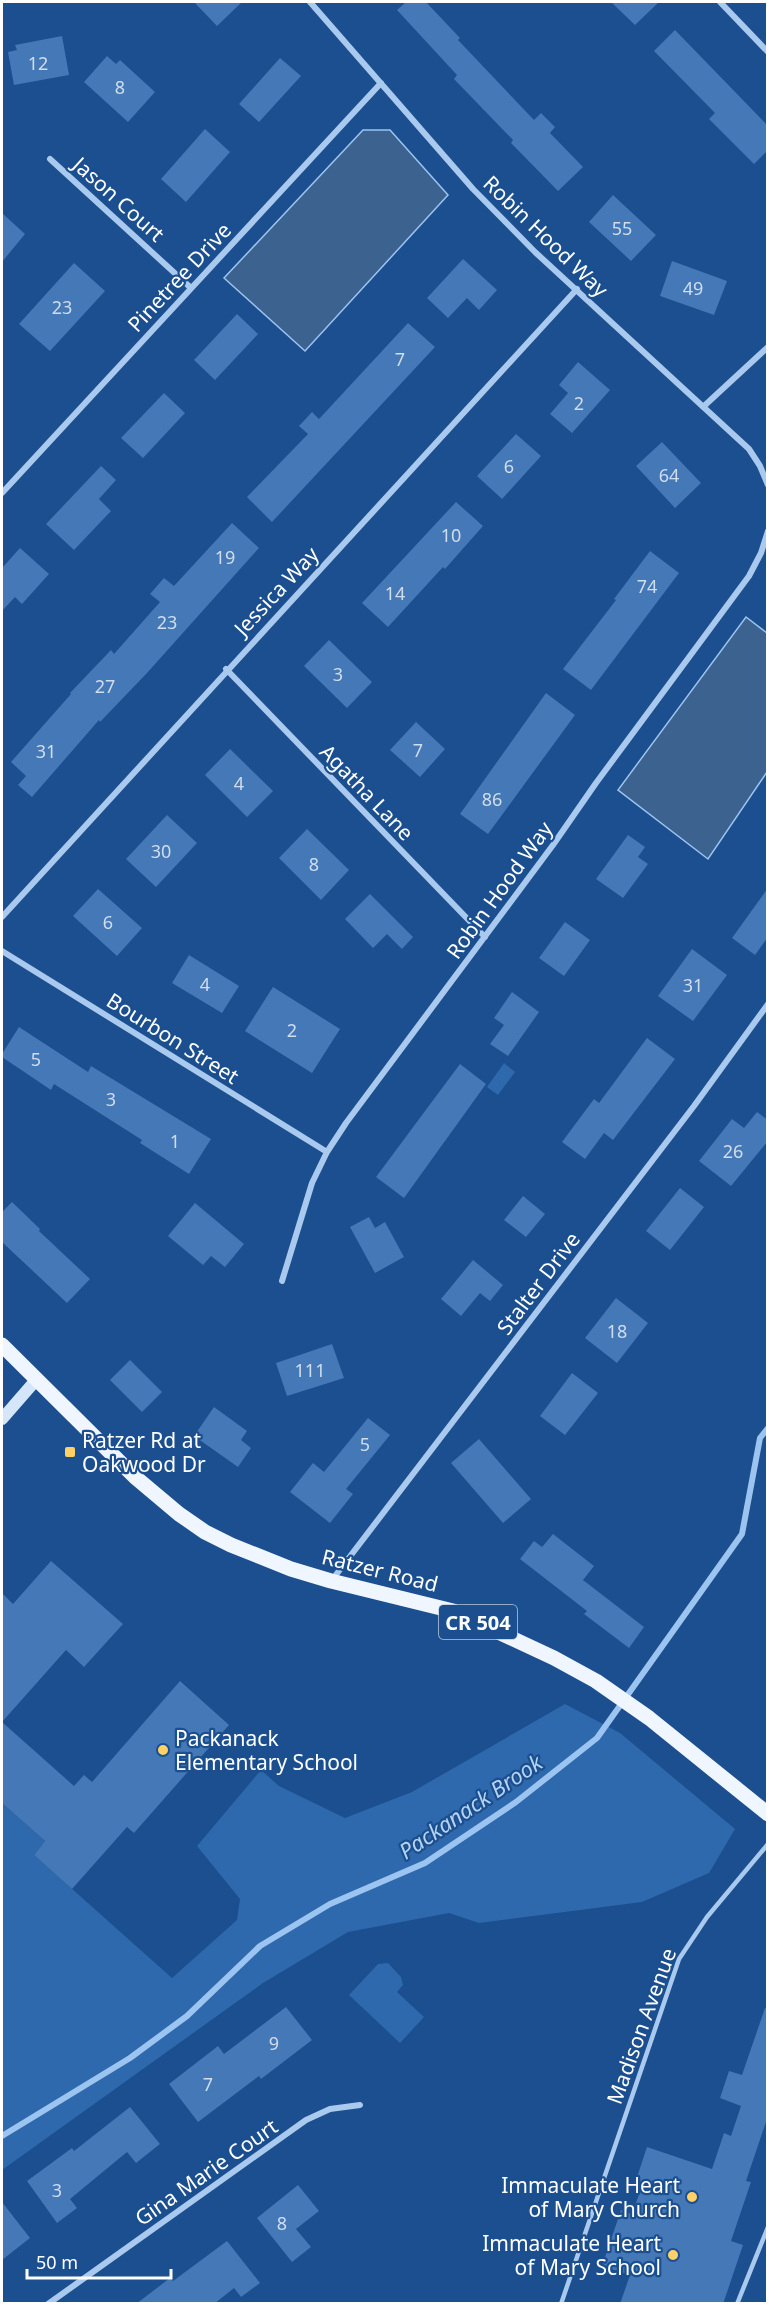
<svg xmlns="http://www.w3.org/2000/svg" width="769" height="2305" font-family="'Noto Sans',sans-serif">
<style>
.green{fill:#2e69ad}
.water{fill:#3c6290;stroke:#9cc4f0;stroke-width:1.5}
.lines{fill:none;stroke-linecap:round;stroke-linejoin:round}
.stream{stroke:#9cc4f0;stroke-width:6}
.building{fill:#4478b7}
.lane{stroke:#a9c9ee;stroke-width:4.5}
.street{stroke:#a9c9ee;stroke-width:6}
.secondary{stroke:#d6e6fa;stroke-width:12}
.primary{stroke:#f0f6ff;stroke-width:15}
.poi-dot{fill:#ffd166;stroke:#1b4f8f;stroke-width:2}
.labels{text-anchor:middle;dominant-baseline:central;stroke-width:4.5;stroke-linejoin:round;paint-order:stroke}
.number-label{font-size:18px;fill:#d0dded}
.shield{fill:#1b4f8f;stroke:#bbcadd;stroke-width:1.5}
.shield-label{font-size:20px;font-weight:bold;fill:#fff}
.street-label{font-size:21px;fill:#fff;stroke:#1b4f8f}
.poi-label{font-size:21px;fill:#fff;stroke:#1b4f8f;text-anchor:start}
.water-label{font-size:22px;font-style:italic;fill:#b5d3f5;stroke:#1b4f8f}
</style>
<rect width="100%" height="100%" fill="#1b4f8f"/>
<!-- green -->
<path class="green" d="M504,1063L515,1072L498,1095L487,1087Z
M565,1704L620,1733L735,1829L709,1873L642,1902L479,1923L449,1913L348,1932L263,1983L2,2170V1803L45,1841L34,1855L172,1978L237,1920L240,1899L197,1846L261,1770L279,1786L345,1818L412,1792Z
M388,1963L401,1977L403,1985L397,1992L424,2017L400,2043L349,1995L378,1964Z"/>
<!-- water -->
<path class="water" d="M363,130H390L448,195L305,351L224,278Z
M746,617L767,633V772L708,859L618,790Z"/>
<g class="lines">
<!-- stream -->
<path class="stream" d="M2,2136L130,2058L187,2016L260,1946L330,1904L425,1863L516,1802L597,1738L742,1534L760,1438L768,1428"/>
</g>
<!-- building -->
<path class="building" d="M194,2H242L217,26Z
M406,2H426L460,38L458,40L534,120L541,113L555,127L550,133L583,167L558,191L511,143L513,140L454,79L457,75L397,10Z
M611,2H659L635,25Z
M675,30L768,126V150L754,164L709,119L715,113L654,51Z
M62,36L69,75L14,85L8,52L17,50L15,45Z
M107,56L116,64L120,60L155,92L128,122L84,82Z
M280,58L301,76L259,122L239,104Z
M205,129L230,152L186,202L161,179Z
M613,195L656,235L631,261L589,222Z
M2,213L25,234L2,262Z
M463,259L497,290L479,310L467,298L448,318L427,298Z
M672,261L727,281L714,315L660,296Z
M74,263L105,291L50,351L19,324Z
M237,314L258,334L215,380L194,360Z
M408,323L435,347L272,522L247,497L308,434L299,426L312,412L319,419Z
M578,362L610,390L572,433L550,414L568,393L559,385Z
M164,393L185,413L143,458L121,438Z
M516,434L541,456L502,499L477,476Z
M662,442L701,483L675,508L636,466Z
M101,466L116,480L99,499L111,511L74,550L46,524Z
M456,502L483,526L445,569L443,567L388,627L362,603Z
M232,523L259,548L147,673L100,722L99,720L32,797L18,785L26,776L11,762L71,694L70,693L111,650L114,654L160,602L150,594L164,578L174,586Z
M20,548L49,574L22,604L15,597L2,611V568Z
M650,551L679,573L591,690L563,669L616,600L614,599Z
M329,640L372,682L347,708L304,666Z
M546,693L575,715L488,834L460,814Z
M416,722L445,749L420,777L390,750Z
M230,749L273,791L247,817L205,775Z
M167,815L197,843L156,887L126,859Z
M307,829L349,870L321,900L279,858Z
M628,835L645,847L638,857L648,864L623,898L596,879Z
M768,888V937L755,955L732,938Z
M98,889L142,928L117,956L73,916Z
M370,894L413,937L402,949L387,934L373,948L345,919Z
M565,922L590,940L564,976L539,958Z
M692,949L727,975L693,1021L658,996Z
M189,955L239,986L222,1013L172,983Z
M273,987L340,1029L312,1073L245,1031Z
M512,992L539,1012L508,1056L490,1044L504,1025L494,1018Z
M19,1027L88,1072L91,1066L211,1139L189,1174L140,1143L142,1140L54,1084L51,1090L2,1057V1054Z
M647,1038L675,1059L613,1140L604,1133L585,1159L562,1142L594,1099L599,1103Z
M460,1064L486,1084L404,1198L376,1177Z
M757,1112L768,1120V1141L731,1186L699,1161L732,1119L744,1128Z
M680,1188L704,1207L670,1250L646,1231Z
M523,1196L545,1214L526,1237L504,1220Z
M12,1202L40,1229L39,1231L90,1279L67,1303L2,1242V1212Z
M195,1203L244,1244L225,1267L211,1256L203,1265L168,1236Z
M369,1217L375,1228L385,1222L404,1257L375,1273L350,1227Z
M473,1260L503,1285L490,1301L480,1293L461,1316L441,1299Z
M616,1298L648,1323L617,1363L585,1338Z
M332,1344L344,1378L287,1396L276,1363Z
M130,1360L162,1392L142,1412L110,1380Z
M572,1373L598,1393L565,1435L540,1416Z
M214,1407L247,1431L241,1440L251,1448L238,1467L194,1436Z
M368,1418L390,1435L346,1489L353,1494L330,1523L290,1492L313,1463L324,1472Z
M479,1439L531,1499L503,1523L451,1463Z
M553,1534L594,1566L583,1580L644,1627L629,1648L584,1614L587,1611L520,1559L534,1541L542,1547Z
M51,1561L123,1624L84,1667L66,1650L2,1722L74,1786L84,1775L92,1782L180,1681L229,1725L134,1833L127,1827L72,1889L34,1855L45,1841L2,1803V1593L13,1604Z
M286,2007L312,2040L261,2079L259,2076L198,2122L169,2084L218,2046L224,2054Z
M765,2008H768V2116L746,2181L751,2182L731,2241L743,2245L723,2304H620L630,2275L602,2266L621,2210L632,2214L642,2186L635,2183L647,2147L712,2169L724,2133L731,2136L741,2106L720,2098L729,2071L742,2075Z
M130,2107L160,2144L136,2163L127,2152L70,2199L77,2208L57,2223L27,2181L72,2148L74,2151Z
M298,2185L319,2211L296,2229L311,2247L292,2262L257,2218Z
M2,2202L30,2238L2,2260Z
M227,2241L260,2283L241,2297L234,2288L214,2304H136L170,2278L173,2281Z"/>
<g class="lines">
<!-- lane -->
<path class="lane" d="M561,2304L679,1959L707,1917L768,1844
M737,2304L768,2227"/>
<!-- street -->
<path class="street" d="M310,2L473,189L535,252L749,449L760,466L768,485
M720,2L768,52
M50,159L191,288
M703,407L768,347
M2,493L381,83
M226,669L485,937
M2,917L577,289
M2,951L327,1152
M282,1281L312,1183L327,1152L346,1123L553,845L596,783L749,576L761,553L768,531
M332,1580L694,1106L768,1004
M48,2304L306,2120L330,2109L360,2105"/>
<!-- secondary -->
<path class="secondary" d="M2,1419L36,1380"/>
<!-- primary -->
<path class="primary" d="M2,1345L135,1477L179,1514L205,1532L231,1545L291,1569L331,1581L453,1611L554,1658L596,1681L649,1718L768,1814"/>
</g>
<!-- markers -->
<g class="poi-dot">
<rect x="64" y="1446" width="12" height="12" rx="3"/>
<circle cx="163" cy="1750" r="6"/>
<circle cx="692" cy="2197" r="6"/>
<circle cx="673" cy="2255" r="6"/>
</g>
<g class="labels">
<!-- number labels -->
<g class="number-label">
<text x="38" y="63">12</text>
<text x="120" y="87">8</text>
<text x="622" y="228">55</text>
<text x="693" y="288">49</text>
<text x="62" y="307">23</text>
<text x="400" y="359">7</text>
<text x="579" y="403">2</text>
<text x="509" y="466">6</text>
<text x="669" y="475">64</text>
<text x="451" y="535">10</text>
<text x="225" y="557">19</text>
<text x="647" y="586">74</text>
<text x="395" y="593">14</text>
<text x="167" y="622">23</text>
<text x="338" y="674">3</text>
<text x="105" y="686">27</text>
<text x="418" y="750">7</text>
<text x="46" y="751">31</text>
<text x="239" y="783">4</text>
<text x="492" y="799">86</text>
<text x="161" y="851">30</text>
<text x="314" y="864">8</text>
<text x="108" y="922">6</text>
<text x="205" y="984">4</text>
<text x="693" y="985">31</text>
<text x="292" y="1030">2</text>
<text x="36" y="1059">5</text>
<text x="111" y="1099">3</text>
<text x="175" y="1141">1</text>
<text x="733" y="1151">26</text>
<text x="617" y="1331">18</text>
<text x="310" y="1370">111</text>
<text x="365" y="1444">5</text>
<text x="274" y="2043">9</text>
<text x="208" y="2084">7</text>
<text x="57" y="2190">3</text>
<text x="282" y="2223">8</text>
</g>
<!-- shield labels -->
<rect class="shield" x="439" y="1605" width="78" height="34" rx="4.5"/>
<g class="shield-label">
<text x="478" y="1622">CR 504</text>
</g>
<!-- street labels -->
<g class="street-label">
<text transform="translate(119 199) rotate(42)">Jason Court</text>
<text transform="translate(546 236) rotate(44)">Robin Hood Way</text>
<text transform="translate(179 277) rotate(-47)">Pinetree Drive</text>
<text transform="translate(276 591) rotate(-47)">Jessica Way</text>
<text transform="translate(367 792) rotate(46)">Agatha Lane</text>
<text transform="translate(499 890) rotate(-54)">Robin Hood Way</text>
<text transform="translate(173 1038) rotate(32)">Bourbon Street</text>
<text transform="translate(538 1283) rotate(-53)">Stalter Drive</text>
<text transform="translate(380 1570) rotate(14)">Ratzer Road</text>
<text transform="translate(641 2026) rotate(-70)">Madison Avenue</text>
<text transform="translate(206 2172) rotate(-35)">Gina Marie Court</text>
</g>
<!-- poi labels -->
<g class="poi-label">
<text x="82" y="1440">Ratzer Rd at<tspan x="82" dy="24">Oakwood Dr</tspan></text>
<text x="175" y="1738">Packanack<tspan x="175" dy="24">Elementary School</tspan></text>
<text x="680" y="2185" text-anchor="end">Immaculate Heart<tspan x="680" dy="24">of Mary Church</tspan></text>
<text x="661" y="2243" text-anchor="end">Immaculate Heart<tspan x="661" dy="24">of Mary School</tspan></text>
</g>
<!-- water labels -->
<g class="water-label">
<text transform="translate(470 1806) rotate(-34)">Packanack Brook</text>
</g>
</g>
<!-- border -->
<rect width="769" height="2305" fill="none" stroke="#ffffff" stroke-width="6"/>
<!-- scale -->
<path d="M27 2269v9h144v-9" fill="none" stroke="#ffffff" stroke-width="3"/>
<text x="36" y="2269" font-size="18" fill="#ffffff" stroke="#1b4f8f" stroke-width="4.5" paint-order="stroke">50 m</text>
</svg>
